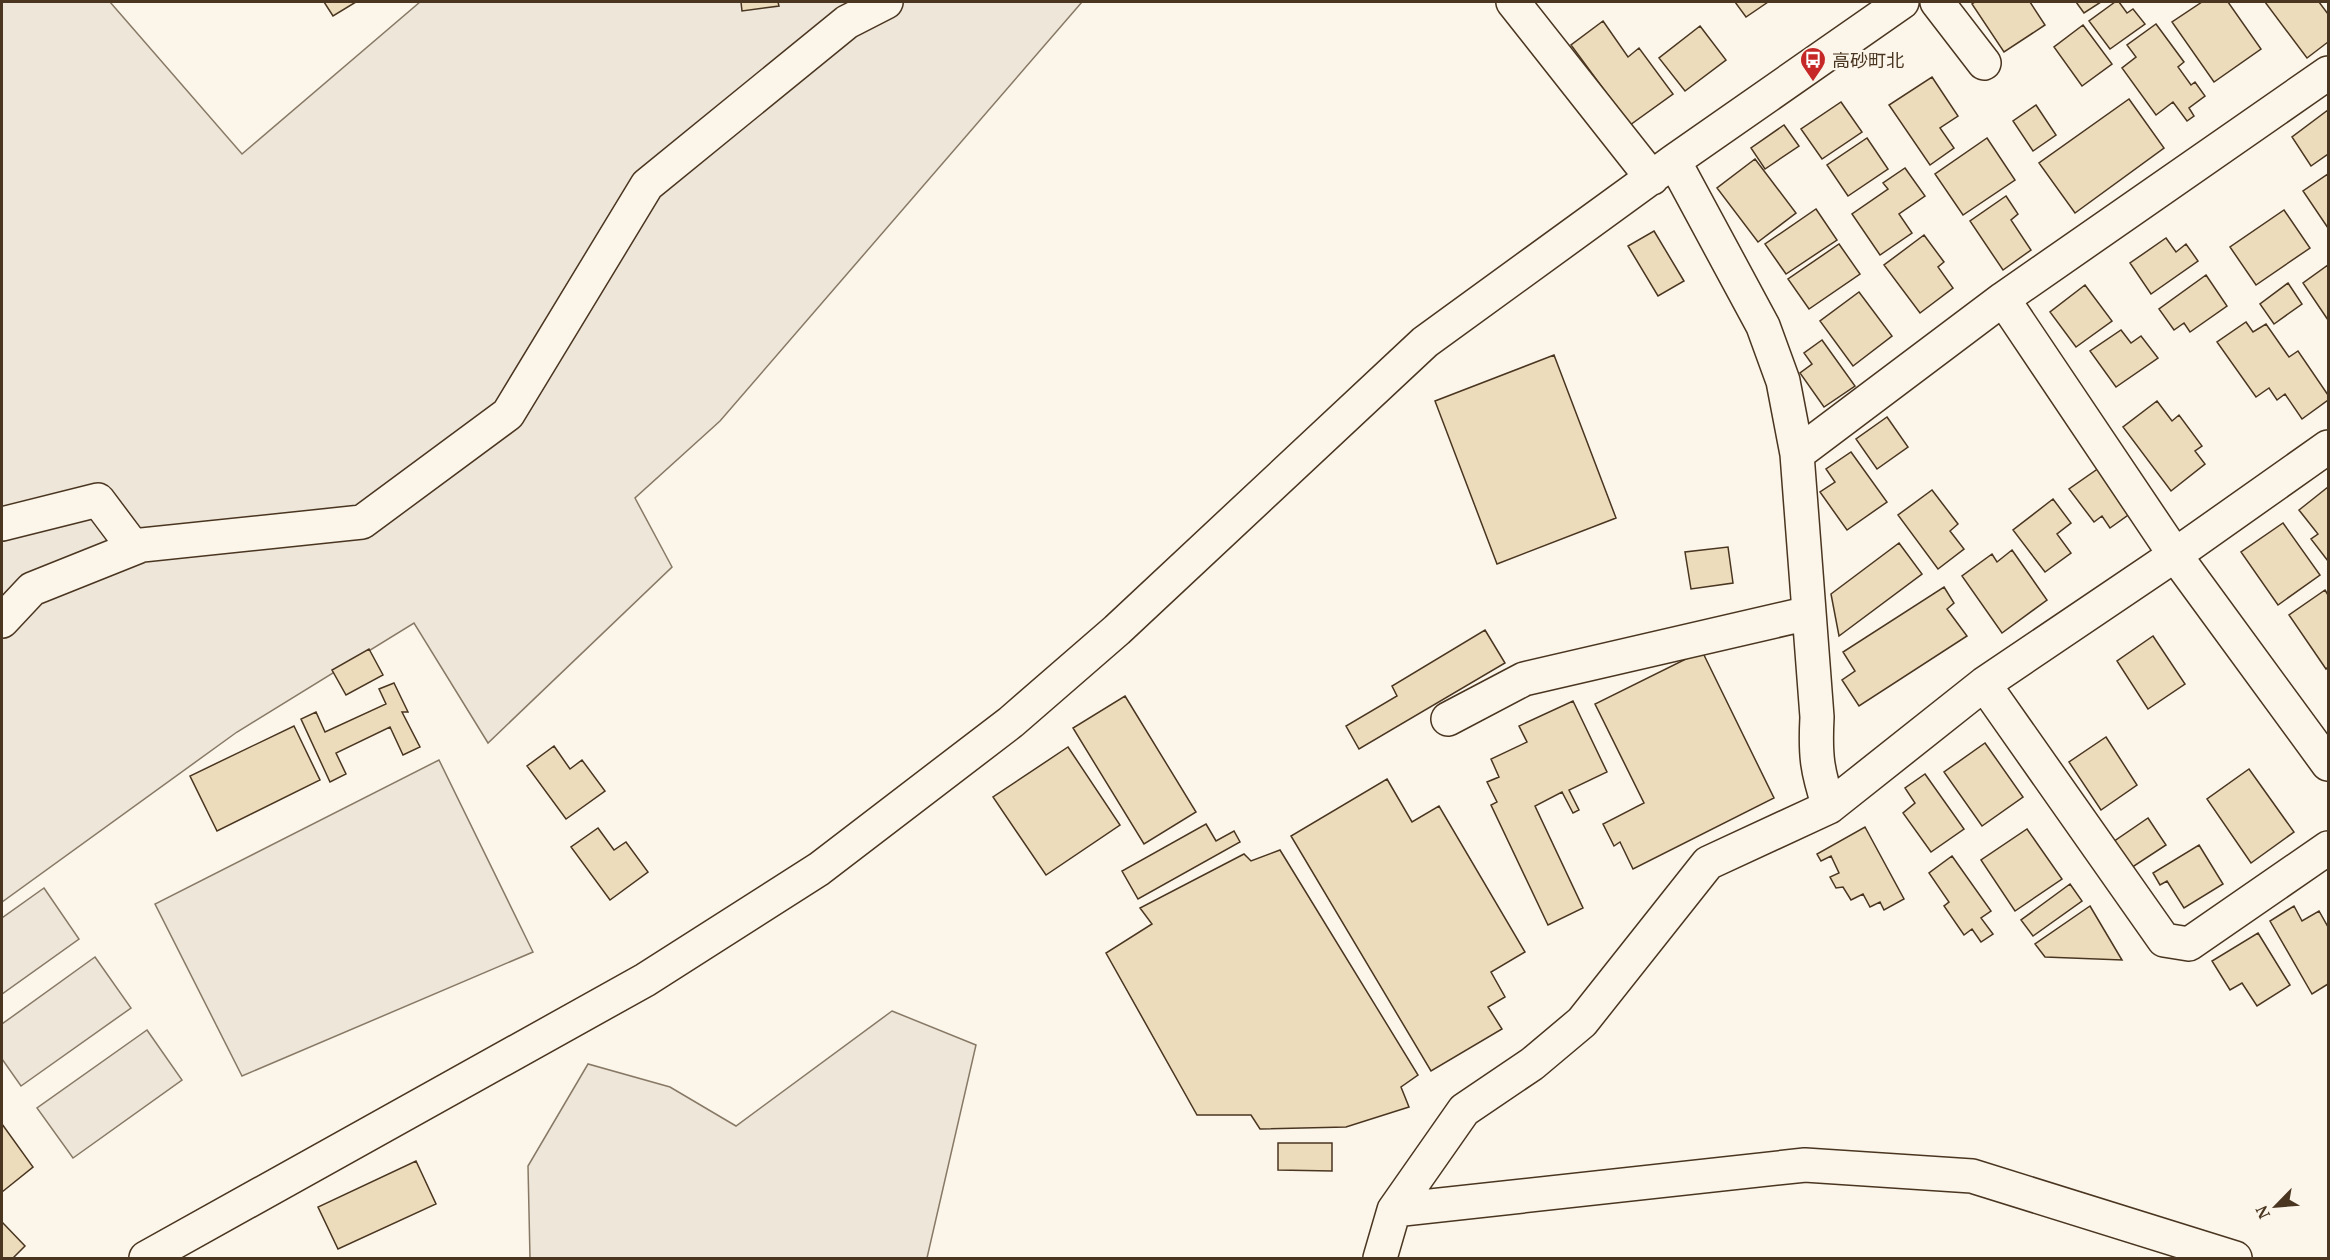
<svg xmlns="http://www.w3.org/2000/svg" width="2330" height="1260" font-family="'PT Serif','Noto Sans JP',serif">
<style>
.green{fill:#ede6d9;stroke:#887966;stroke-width:1.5}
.building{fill:#ecdcbc;stroke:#4a3520;stroke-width:1.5}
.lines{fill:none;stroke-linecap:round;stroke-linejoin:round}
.minor-casing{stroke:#4a3520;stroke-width:36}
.minor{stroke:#fbf6e9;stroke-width:33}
.labels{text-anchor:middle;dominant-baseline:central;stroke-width:4.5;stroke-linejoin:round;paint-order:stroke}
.poi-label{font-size:18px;fill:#4a3520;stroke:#fbf6e9;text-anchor:start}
</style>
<rect width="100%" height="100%" fill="#fbf6e9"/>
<!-- green -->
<path class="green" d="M2,2H110L242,154L420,2H1082L720,421L635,498L672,567L488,743L414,623L237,732L2,902Z
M439,760L533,952L242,1076L155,904Z
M44,888L79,939L2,994V918Z
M95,957L131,1008L21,1086L2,1059V1024Z
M892,1011L976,1045L927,1258H530L528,1166L588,1064L670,1087L736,1126Z
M147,1030L182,1080L73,1158L37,1108Z"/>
<!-- building -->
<path class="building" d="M324,2H356L333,16Z
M741,2H778L779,6L742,11Z
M1735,2H1768L1746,17Z
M1975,2H2030L2045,25L2004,52L1972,4Z
M2076,2H2101L2084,13Z
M2115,2H2119L2127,13L2133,9L2145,24L2110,49L2089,21Z
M2202,2H2228L2261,49L2214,82L2172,22Z
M2265,2H2319L2328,14V42L2307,58Z
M1603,21L1628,57L1639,48L1673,94L1630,125L1571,45Z
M2156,24L2184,62L2178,67L2191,85L2195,82L2205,96L2189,108L2194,116L2187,121L2173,102L2156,115L2122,68L2136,57L2127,45Z
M2083,25L2112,64L2082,86L2054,47Z
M1700,26L1726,60L1685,91L1659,58Z
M1932,77L1958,116L1940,128L1954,148L1930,165L1889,105Z
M2129,99L2164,148L2075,213L2039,163Z
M1841,102L1862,132L1822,159L1801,129Z
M2036,105L2056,135L2033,151L2013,121Z
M2328,110V154L2311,166L2292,137Z
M1784,125L1799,146L1765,169L1751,148Z
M1867,138L1888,169L1848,196L1827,165Z
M1987,138L2015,180L1963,215L1935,174Z
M1755,159L1796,213L1758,242L1717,188Z
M1905,168L1925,196L1899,214L1912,233L1880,255L1852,214L1888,189L1883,183Z
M2328,174V228L2303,191Z
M2006,196L2018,214L2011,220L2031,250L2003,270L1970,221Z
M1816,209L1837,240L1786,274L1765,244Z
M2284,210L2310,248L2256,285L2230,247Z
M1654,231L1684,281L1658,296L1628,246Z
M1924,235L1944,262L1938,267L1953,288L1920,313L1884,265Z
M2166,238L2176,252L2186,244L2198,261L2151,294L2130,263Z
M1839,244L1860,274L1809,309L1788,279Z
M2328,265V320L2303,283Z
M2206,275L2227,306L2190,332L2184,323L2174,330L2159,309Z
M2288,283L2302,304L2274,324L2260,304Z
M2085,285L2112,321L2076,347L2050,312Z
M1859,292L1892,336L1853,366L1820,321Z
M2246,322L2253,332L2266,324L2289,357L2298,351L2328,395V400L2302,419L2285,394L2277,400L2269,388L2256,397L2217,342Z
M2121,330L2131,343L2141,336L2158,358L2116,387L2090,351Z
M1822,340L1855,386L1824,407L1800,373L1812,364L1804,353Z
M1554,355L1616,518L1497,564L1435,401Z
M2157,401L2172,421L2179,415L2202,446L2195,451L2205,464L2171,491L2123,427Z
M1887,417L1908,447L1877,469L1856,439Z
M1851,452L1887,502L1847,530L1820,492L1835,482L1826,469Z
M2099,468L2131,513L2110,528L2102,516L2094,522L2069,489Z
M2328,487V561L2311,539L2318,534L2299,510Z
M1932,490L1958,524L1950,531L1964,549L1938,569L1898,515Z
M2053,499L2071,523L2057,534L2071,553L2045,572L2013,530Z
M2283,523L2320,575L2278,605L2241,552Z
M1899,543L1922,574L1839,636L1831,594Z
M1728,547L1733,583L1691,589L1685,552Z
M2012,550L2047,600L2002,633L1962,576L1992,554L1997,562Z
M1944,587L1954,603L1947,609L1967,636L1859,706L1842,680L1855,671L1843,652Z
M2325,590L2328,595V667L2326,669L2289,615Z
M1485,630L1505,663L1359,749L1346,726L1397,696L1392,686Z
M2153,636L2185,684L2148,709L2117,661Z
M369,649L383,675L346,695L332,670Z
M1702,651L1774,798L1633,869L1620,842L1614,846L1603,824L1644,803L1595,704Z
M394,683L408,712H402L420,747L403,755L390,727L336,753L346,774L330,782L301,719L316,712L325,732L386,704L379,689Z
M1125,696L1196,812L1144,844L1073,728Z
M1573,701L1607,772L1569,790L1579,810L1573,813L1562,792L1535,806L1583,908L1548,925L1491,805L1497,802L1487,782L1499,777L1491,759L1527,742L1519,726Z
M294,726L320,780L217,831L190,776Z
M2106,737L2137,785L2101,810L2069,762Z
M1985,743L2023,797L1982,826L1944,772Z
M554,746L570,769L582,760L605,791L566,819L527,766Z
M1068,747L1120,825L1046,875L993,797Z
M2249,769L2294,832L2251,863L2207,799Z
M1925,774L1964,829L1931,852L1903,813L1915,803L1905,788Z
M1387,779L1412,822L1439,806L1525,952L1491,972L1505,997L1488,1007L1502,1029L1431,1071L1291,836Z
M2148,818L2166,845L2131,868L2113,842Z
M1206,824L1216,841L1234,831L1240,842L1138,899L1122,871Z
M1865,827L1904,899L1884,910L1880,902L1870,907L1863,894L1851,900L1843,887L1836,888L1830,877L1839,873L1831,856L1821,861L1817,854Z
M598,828L614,850L626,842L648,872L610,900L571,847Z
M2027,829L2062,879L2015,911L1981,860Z
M2199,845L2223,884L2184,908L2167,881L2160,885L2153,873Z
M1280,850L1418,1075L1401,1087L1409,1107L1346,1127L1260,1129L1251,1115H1197L1106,953L1152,924L1140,908L1244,854L1251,861Z
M1952,856L1991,911L1981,918L1993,934L1981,942L1972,929L1964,935L1944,906L1949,902L1929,873Z
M2070,884L2082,901L2033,936L2021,920Z
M2090,906L2122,960L2045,957L2035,944Z
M2294,906L2302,921L2319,911L2328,927V984L2312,994L2270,921Z
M2258,933L2290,985L2257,1006L2242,983L2230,990L2212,961Z
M2,1124L33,1167L2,1192Z
M1278,1143H1332V1171L1278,1170Z
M416,1161L436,1204L338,1249L318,1207Z
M2,1222L25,1246L13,1258H2Z"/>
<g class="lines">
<defs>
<path id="minor" d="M1513,2L1652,178
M1937,2L1984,63
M1674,161L1763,326L1783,381L1797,454L1817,717C1815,756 1817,770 1829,807
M2003,299L2175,555L2328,764
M1797,454L2003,299L2328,73
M2,524L98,500L134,548
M2,621L32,589L142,545L362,522L508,414L647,185L847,22L886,2
M1984,684L2164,940L2189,944L2328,848
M1448,719L1524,679L1809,613
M1394,1210L1805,1165L1972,1176L2235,1258
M146,1258L645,980L819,869L1011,722L1117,630L1425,342L1674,161L1902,2
M1380,1258L1394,1210L1464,1110L1532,1064L1582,1022L1708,863L1829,807L1984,684L2175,555L2328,447"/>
</defs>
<!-- minor casing -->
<use href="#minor" class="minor-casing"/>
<!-- minor -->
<use href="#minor" class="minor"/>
</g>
<!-- icons -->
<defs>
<symbol id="bus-pin" viewBox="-11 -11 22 30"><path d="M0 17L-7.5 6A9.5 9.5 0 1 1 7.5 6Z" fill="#c62828" stroke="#fbf6e9"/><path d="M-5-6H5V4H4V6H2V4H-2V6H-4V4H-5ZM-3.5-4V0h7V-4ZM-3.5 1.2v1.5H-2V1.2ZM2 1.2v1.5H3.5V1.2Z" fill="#fff"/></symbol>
</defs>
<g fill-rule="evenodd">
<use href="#bus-pin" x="1798" y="45" width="30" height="40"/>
</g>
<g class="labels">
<!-- poi labels -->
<g class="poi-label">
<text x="1832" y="60">高砂町北</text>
</g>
</g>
<!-- border -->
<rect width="2330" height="1260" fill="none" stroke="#4a3520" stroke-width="6"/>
<!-- north arrow -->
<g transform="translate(2276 1206) rotate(245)" stroke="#fbf6e9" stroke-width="4.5" paint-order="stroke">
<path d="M0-4.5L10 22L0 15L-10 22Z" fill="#4a3520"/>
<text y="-9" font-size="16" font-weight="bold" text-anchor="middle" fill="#4a3520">N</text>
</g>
</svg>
